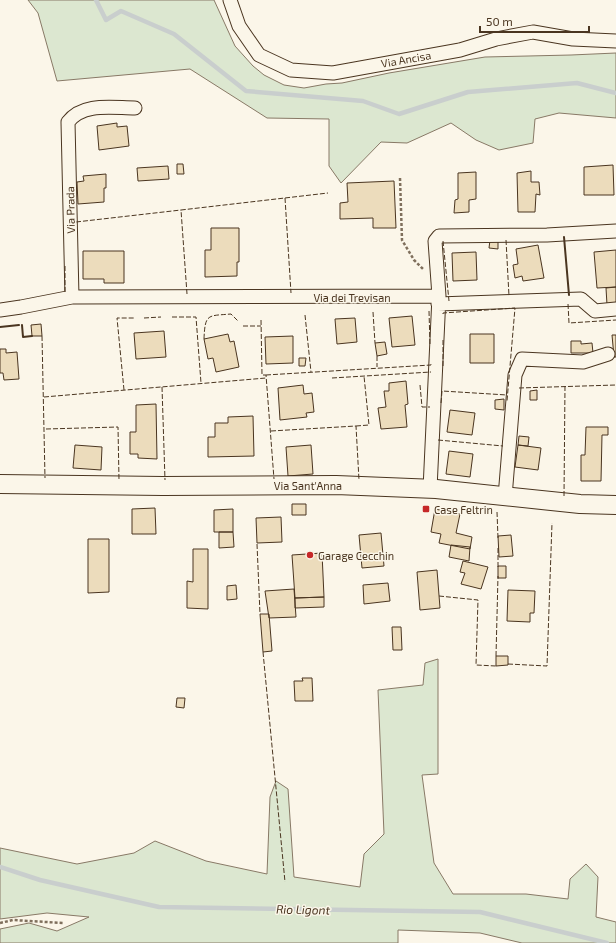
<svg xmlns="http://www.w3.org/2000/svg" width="616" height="943" font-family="'Exo 2',sans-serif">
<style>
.green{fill:#dce7d0;stroke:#887966}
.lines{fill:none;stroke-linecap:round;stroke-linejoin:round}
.stream{stroke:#c9cecd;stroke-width:4.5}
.building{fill:#ecdcbc;stroke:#4a3520}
.street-casing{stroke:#4a3520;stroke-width:15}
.secondary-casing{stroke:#4a3520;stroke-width:20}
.path{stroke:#7f6f5c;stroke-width:2.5;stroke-dasharray:3 2;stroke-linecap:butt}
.street{stroke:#fbf6e9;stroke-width:13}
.secondary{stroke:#fbf6e9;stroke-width:18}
.fence{stroke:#4a3520;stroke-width:1;stroke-dasharray:5 2;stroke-linecap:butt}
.wall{stroke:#4a3520;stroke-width:2}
.poi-dot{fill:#c62828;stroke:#fbf6e9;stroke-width:1.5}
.labels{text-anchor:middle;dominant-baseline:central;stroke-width:3;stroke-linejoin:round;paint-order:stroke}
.street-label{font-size:11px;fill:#4a3520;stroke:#fbf6e9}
.poi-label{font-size:11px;fill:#4a3520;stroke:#fbf6e9;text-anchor:start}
.water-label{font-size:12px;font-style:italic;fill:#4a3520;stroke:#fbf6e9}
</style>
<rect width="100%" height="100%" fill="#fbf6e9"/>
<!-- green -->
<path class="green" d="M28,0H214L235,46L253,66L264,75L284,85L304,88L326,84L342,83L389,73L485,57L571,55L616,53V118L559,113L535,119L533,143L499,150L476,140L451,123L407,143L381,142L341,183L329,166V119L267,118L190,69L57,81L38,13Z
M438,659V774L422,775L434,863L453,894H526L568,899L570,879L586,864L598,877L596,917L616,922V943H522L480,933L398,930V943H0V929L29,923L57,931L89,917L47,913L0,919V848L77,864L134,853L155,841L206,861L267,874L270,797L276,781L288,789L294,877L360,887L364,854L384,834L378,690L423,685L425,663Z"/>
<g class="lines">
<!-- stream -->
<path class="stream" d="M96,0L106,20L121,11L174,34L246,91L363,101L399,114L468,92L577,83L616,93
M0,867L40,880L159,907L480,912L607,943"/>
</g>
<!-- building -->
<path class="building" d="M117,123V127L127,126L129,146L99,150L97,126Z
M177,164H183L184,174H177Z
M613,165L614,195H584V167Z
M168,166L169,179L138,181L137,168Z
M531,171V182H539L540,195L536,194L535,212H518L517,173Z
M476,172V199L469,200V212L454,213L455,200L458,199V173Z
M106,174V188H104V202L78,204L77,182L84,181L83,176Z
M394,181L396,228H373V218L340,219V203L348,202L347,183Z
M211,228H239V262H237V276L205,277V250H211Z
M490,240L498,241V249L489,248Z
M538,245L544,278L523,281L522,276L515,278L513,265L518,264L516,249Z
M616,250V287L597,288L594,252Z
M83,251H124V283H104V279H83Z
M476,252L477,280L453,281L452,253Z
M616,287V304L607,305L606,288Z
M412,316L415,345L392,347L389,318Z
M355,318L357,342L337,344L335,319Z
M41,324L42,336H32L31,325Z
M164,331L166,357L136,359L134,333Z
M228,334L230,342L234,341L239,367L216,372L213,358L208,359L204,339Z
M470,334H494V363H470Z
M612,335H616V357H614Z
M293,336V363L266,364L265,337Z
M571,341H581V344L592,343L593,353H571Z
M385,342L387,354L377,356L375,343Z
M0,349H6V353L17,352L19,379L4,380L3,373H0Z
M299,358H306L305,366H299Z
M406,381L408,404L405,405L407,427L381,429L378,408L386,407L384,391H389V383Z
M303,385L304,394L312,393L314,412L306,413L307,417L280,420L278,388Z
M537,390V400H530V391Z
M504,399V410L495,409V400Z
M156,404L157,459L138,458V454H130V432H136V405Z
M450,410L475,413L472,435L447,432Z
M253,416L254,456L208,457V437H215V423H228V417Z
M586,427H608V435H602L601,481H581V455H585Z
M519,436L529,437L528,446L518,445Z
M75,445L102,447L101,470L73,468Z
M311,445L313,474L288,476L286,447Z
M518,445L541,448L538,470L515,467Z
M449,451L473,454L470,477L446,474Z
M292,504H306V515H292Z
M155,508L156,534H132V509Z
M233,509V532H214V510Z
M435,509L460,514L456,533L472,537L470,549L439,543L441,534L431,532Z
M281,517L282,542L257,543L256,518Z
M219,532H233L234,547L219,548Z
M381,533L384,566L362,568L359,535Z
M511,535L513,556L499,557L498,536Z
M88,539H109V592L88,593Z
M451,545L470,547L469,561L449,557Z
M193,549H208V609L187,608V581L193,582Z
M322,553L324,597L295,598L292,555Z
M463,561L488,567L481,589L461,584L465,573L460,572Z
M498,566H506V578H498Z
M437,570L440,608L420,610L417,572Z
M388,583L390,601L364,604L363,585Z
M236,585L237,599L227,600V586Z
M294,589L296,617L269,618L265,591Z
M508,590L535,591L534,613H530V622L507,621Z
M324,597V607L295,608V598Z
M260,614H269L272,651L263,652Z
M392,627H401L402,650H393Z
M496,656H508V665L496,666Z
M302,678H312L313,701H295L294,681H303Z
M177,698H185L184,708L176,707Z"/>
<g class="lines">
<defs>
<path id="street" d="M230,0L239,26L259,55L291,70L333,73L460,50L496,39L533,32L573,39L616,41
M439,296L435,241L439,236L547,235L616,231
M72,297L68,122C83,102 113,108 135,108
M438,304L581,299L595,311L616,309
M0,310L21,307L72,297L439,296L430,489
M505,497L515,375L522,359L583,362L608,354"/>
<path id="secondary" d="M0,484L163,486L336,485L436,489L580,504L616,505"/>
</defs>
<!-- street casing -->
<use href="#street" class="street-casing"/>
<!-- secondary casing -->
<use href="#secondary" class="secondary-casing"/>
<!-- path -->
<path class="path" d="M400,178L402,240L414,260L424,270
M0,923L13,920L63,923"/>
<!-- street -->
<use href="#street" class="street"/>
<!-- secondary -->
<use href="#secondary" class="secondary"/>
<!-- fence -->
<path class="fence" d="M285,198L291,293
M76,222L181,210
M506,240L509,296
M443,241L449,301
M65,266V294
M187,294L181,210L328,193
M568,304L569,323L616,320
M429,311L430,345
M373,312L375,343
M443,314V313L515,308L507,401
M305,315L311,372
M172,317H196L201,383
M144,318L161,317
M261,320L262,375H266L274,479
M243,326H261
M42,336L45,478
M204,339C205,313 208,316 231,314L238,321
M443,340V368
M377,356V367
M266,375L431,365V363
M332,378L431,372
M420,385L422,407H430
M162,387L165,480
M519,388L616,385
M124,390L117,318H135
M44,397L266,378
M441,403L442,391L507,395
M356,426L369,425L364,376
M46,429L118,427L119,480
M271,431L356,426L359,480
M438,440L503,446
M564,496L565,386
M497,512L498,538
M257,544L260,614
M498,548V568
M439,596L478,600L476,665L496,666
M263,652L285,882
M496,656L498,576
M508,664L547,666L552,523"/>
<!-- wall -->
<path class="wall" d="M564,237L569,295
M22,325L23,337L32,336
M0,327L19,325"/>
</g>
<!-- markers -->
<g class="poi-dot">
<rect x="422" y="505" width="8" height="8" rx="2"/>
<circle cx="310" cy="555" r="4"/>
</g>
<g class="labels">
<!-- street labels -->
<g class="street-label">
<text transform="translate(406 59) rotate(-10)">Via Ancisa</text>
<text transform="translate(70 210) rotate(-91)">Via Prada</text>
<text x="352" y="297">Via dei Trevisan</text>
<text x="308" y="485">Via Sant'Anna</text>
</g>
<!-- poi labels -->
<g class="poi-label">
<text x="434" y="509">Case Feltrin</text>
<text x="318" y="555">Garage Cecchin</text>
</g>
<!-- water labels -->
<g class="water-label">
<text transform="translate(303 909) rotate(1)">Rio Ligont</text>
</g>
</g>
<!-- scale -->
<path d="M480 26v6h109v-6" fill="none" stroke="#4a3520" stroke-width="2"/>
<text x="486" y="26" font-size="12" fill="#4a3520" stroke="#fbf6e9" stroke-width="3" paint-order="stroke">50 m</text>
</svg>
